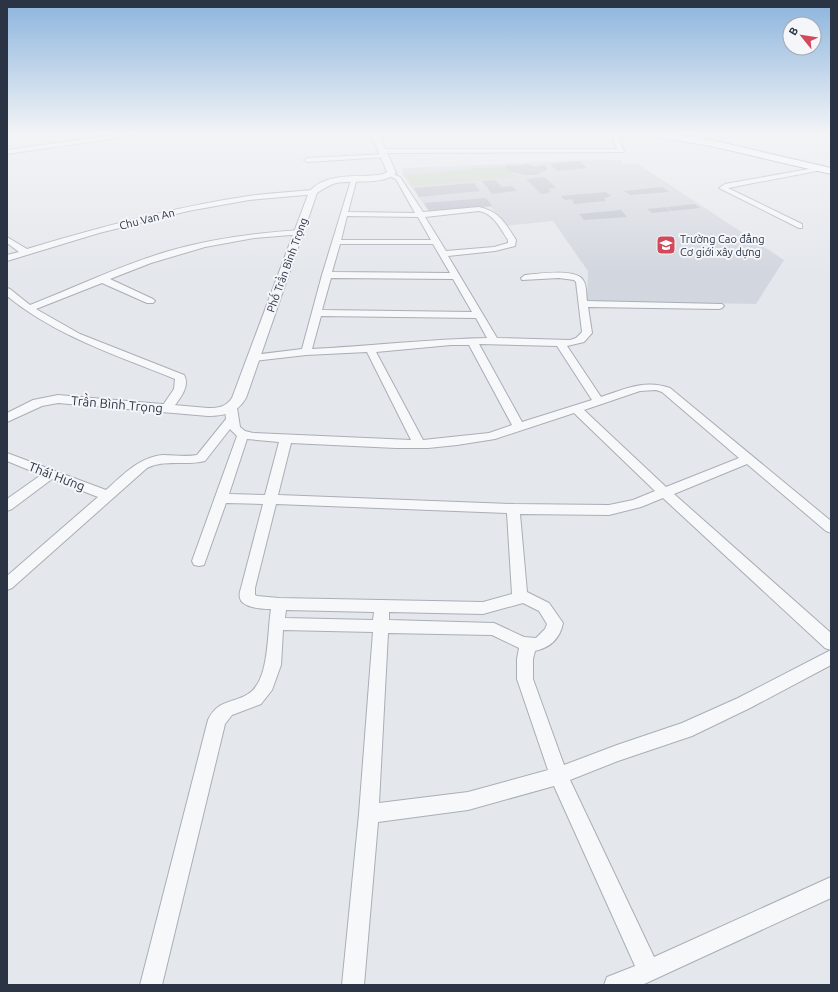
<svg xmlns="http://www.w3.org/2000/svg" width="838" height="992" font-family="Ubuntu,sans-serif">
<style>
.built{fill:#d2d6de}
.green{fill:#c9d6c5}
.building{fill:#bbc0ca}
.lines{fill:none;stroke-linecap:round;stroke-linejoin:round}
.minor-casing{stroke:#a9aeb7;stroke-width:2}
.tertiary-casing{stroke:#a9aeb7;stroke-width:2}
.trunk-casing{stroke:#8b94a3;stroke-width:2}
.minor{fill:#f7f8fa;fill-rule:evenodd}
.tertiary{fill:#f7f8fa;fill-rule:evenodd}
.trunk{fill:#fff;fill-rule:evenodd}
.labels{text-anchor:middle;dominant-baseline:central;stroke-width:4;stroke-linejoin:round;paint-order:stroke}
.far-street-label{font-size:11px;fill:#2b3445;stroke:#f4f6f9}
.far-poi-label{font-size:11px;fill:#2b3445;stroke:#f4f6f9;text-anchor:start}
.street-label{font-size:13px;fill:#2b3445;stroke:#f4f6f9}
</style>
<rect width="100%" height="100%" fill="#e4e7ec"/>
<!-- built -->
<path class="built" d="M592,160H621L623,164H638L784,260L756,304L587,301L588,271L553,221L504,226L491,207L429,212L403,175L402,168Z"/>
<!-- green -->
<path class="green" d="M506,166L516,177L412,186L405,175Z"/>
<!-- building -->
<path class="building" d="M580,161L587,168L557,171L550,164Z
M526,164L536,167L544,165L547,167V170L536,175H525L508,171L506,167L508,165L516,166Z
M545,177L556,188L548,189L551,191L548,192L550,193L541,194L526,179Z
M495,180L502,187L512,186L517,191L492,194L482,181Z
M474,183L480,191L419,197L414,188Z
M663,187L669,192L630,195L624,191Z
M606,192L611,196L604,198L606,201L574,204L572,199L565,200L561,196Z
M486,198L492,206L430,212L424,203Z
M695,204L700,208L672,211L667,207Z
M666,207L671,211L652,213L647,209Z
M621,210L627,217L584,220L579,214Z"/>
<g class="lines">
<defs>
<path id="minor" d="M119,134H134L131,136L7,154V150Z
M613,134H619V140L624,151L623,152L383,153L380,151L383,149H617L613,140Z
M385,154L388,156L387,157L307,162L304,160L307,158Z
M820,167L822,168V170L728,188L802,224V228H799L719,188L725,184Z
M390,173L400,177L423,212L479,207C499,211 506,224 516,240L515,246L495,251L448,256L497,338L570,340L576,338L582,332L576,282L574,280L559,278L522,280L521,278L525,275C537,274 576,268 583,280C587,285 586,295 587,301L722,304L724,306L722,308L719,309L588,307L592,333L584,342L567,346L601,397C625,389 645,379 670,388L831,521V533L826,531L747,464L674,494L831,633V650L825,648L663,498L641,507L609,515L520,514L527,592L549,603L563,623C560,639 549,648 535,651L533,659V679L564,765L617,745L682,723L738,698L831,650V665L750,708L692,736L618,761L570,780L654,957L831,877V898L642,985H604L607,977L635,966L554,786L468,810L378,822L364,985H342L359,814L373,632L283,630L281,665L272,690L261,704L232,715L225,724L162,985H140L208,720C218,699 232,704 248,694C270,681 267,632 271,609C263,609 242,608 240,598C239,595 240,591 241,588L263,504L226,503L204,565L199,566L194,565L192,561L237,436L230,429L205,461C186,466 165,459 147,468L12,588L7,590V576L98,497L52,479L12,509L7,511V499L41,475L7,461V453L106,490C123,475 139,457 163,455C174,455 186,457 197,455L226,419L225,408L227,406H235L237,408L240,427L245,431L253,433L411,440L367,352L306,355L253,361L248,358L253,355L302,349L322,275L352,177L357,178L348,212L415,213L396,179L387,175ZM479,211C494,214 500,228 508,240V243L494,247L446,251L425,217ZM347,216L418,217L431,240H341ZM340,244H433L450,273L332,272ZM331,278L453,279L472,312L322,310ZM321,316L476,318L487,338C429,339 371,346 312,349ZM479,344L557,346L592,400L522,422ZM451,345H469L512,425L489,433L423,440L376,352ZM656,390L662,392L739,458L666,487L584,410L640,391ZM574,413L655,491L633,500L609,505L513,504L278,495L291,443L396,448H428L457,445L495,439ZM247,439L279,442L265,495L229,494ZM276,504L507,513L512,594L483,602L279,598L257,596L255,595V588ZM523,603L539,611L547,624L545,629L536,638L524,637L494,623L389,620V612L483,614ZM286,610L374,612L373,620L285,618ZM388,633L492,635L519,648L517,659V679L548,770L468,792L379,803Z
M313,190H316V194L249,200L188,211L99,233L7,261V255L19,252L7,243V237L27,249C100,227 174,207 249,196C270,193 292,192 313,190Z
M300,230L304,232L303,234L254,238L205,247L151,263L110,279L153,299L155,301L153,303H147L102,283L36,309L80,334L184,375C191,387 178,401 171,410H163L161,408L174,389L175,379C116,355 56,336 7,296V288L10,289L30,305C76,287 121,265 169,251C211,239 256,233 300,230Z"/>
<path id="tertiary" d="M371,134H379L396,173C385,185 352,180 336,183C329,185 323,189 317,193L246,398C237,413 225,416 208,416L58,403L42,406L7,422V413L33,400L58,395L208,408C218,408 226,407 232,398L309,192C322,176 346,176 365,176C373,175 381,176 387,172Z"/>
<path id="trunk" d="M652,134H674L711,140L831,168V174L711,146L657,137Z"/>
</defs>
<!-- minor casing -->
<use href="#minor" class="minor-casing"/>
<!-- tertiary casing -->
<use href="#tertiary" class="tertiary-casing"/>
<!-- trunk casing -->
<use href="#trunk" class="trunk-casing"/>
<!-- minor -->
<use href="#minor" class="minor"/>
<!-- tertiary -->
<use href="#tertiary" class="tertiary"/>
<!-- trunk -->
<use href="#trunk" class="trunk"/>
</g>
<!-- sky -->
<linearGradient id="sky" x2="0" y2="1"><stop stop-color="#8bb4dd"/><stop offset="0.49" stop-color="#f3f4f6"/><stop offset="1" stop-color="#f3f4f6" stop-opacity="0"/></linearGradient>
<rect width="838" height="273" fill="url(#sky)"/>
<!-- icons -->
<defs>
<symbol id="university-square" viewBox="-11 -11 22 22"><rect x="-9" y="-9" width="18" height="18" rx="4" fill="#d1495b" stroke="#f4f6f9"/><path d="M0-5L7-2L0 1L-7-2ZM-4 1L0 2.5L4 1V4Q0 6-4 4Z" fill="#fff"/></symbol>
</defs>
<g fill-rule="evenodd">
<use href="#university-square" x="655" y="234" width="22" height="22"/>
</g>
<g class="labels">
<!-- far-street labels -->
<g class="far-street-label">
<text transform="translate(147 219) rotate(-14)">Chu Van An</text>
<text transform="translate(287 265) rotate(-70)">Phố Trần Bình Trọng</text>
</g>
<!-- far-poi labels -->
<g class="far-poi-label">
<text x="680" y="239">Trường Cao đẳng<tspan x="680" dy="13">Cơ giới xây dựng</tspan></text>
</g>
<!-- street labels -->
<g class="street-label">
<text transform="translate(117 404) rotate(5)">Trần Bình Trọng</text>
<text transform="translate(57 476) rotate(21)">Thái Hưng</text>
</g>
</g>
<!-- border -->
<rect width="838" height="992" fill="none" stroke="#2b3445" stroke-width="16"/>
<!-- north arrow -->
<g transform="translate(802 36) rotate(300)"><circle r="19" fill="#f4f6f9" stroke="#a4a8b1"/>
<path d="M0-3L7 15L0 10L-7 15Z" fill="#d1495b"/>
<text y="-6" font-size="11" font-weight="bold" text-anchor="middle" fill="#2b3445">B</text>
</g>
</svg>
